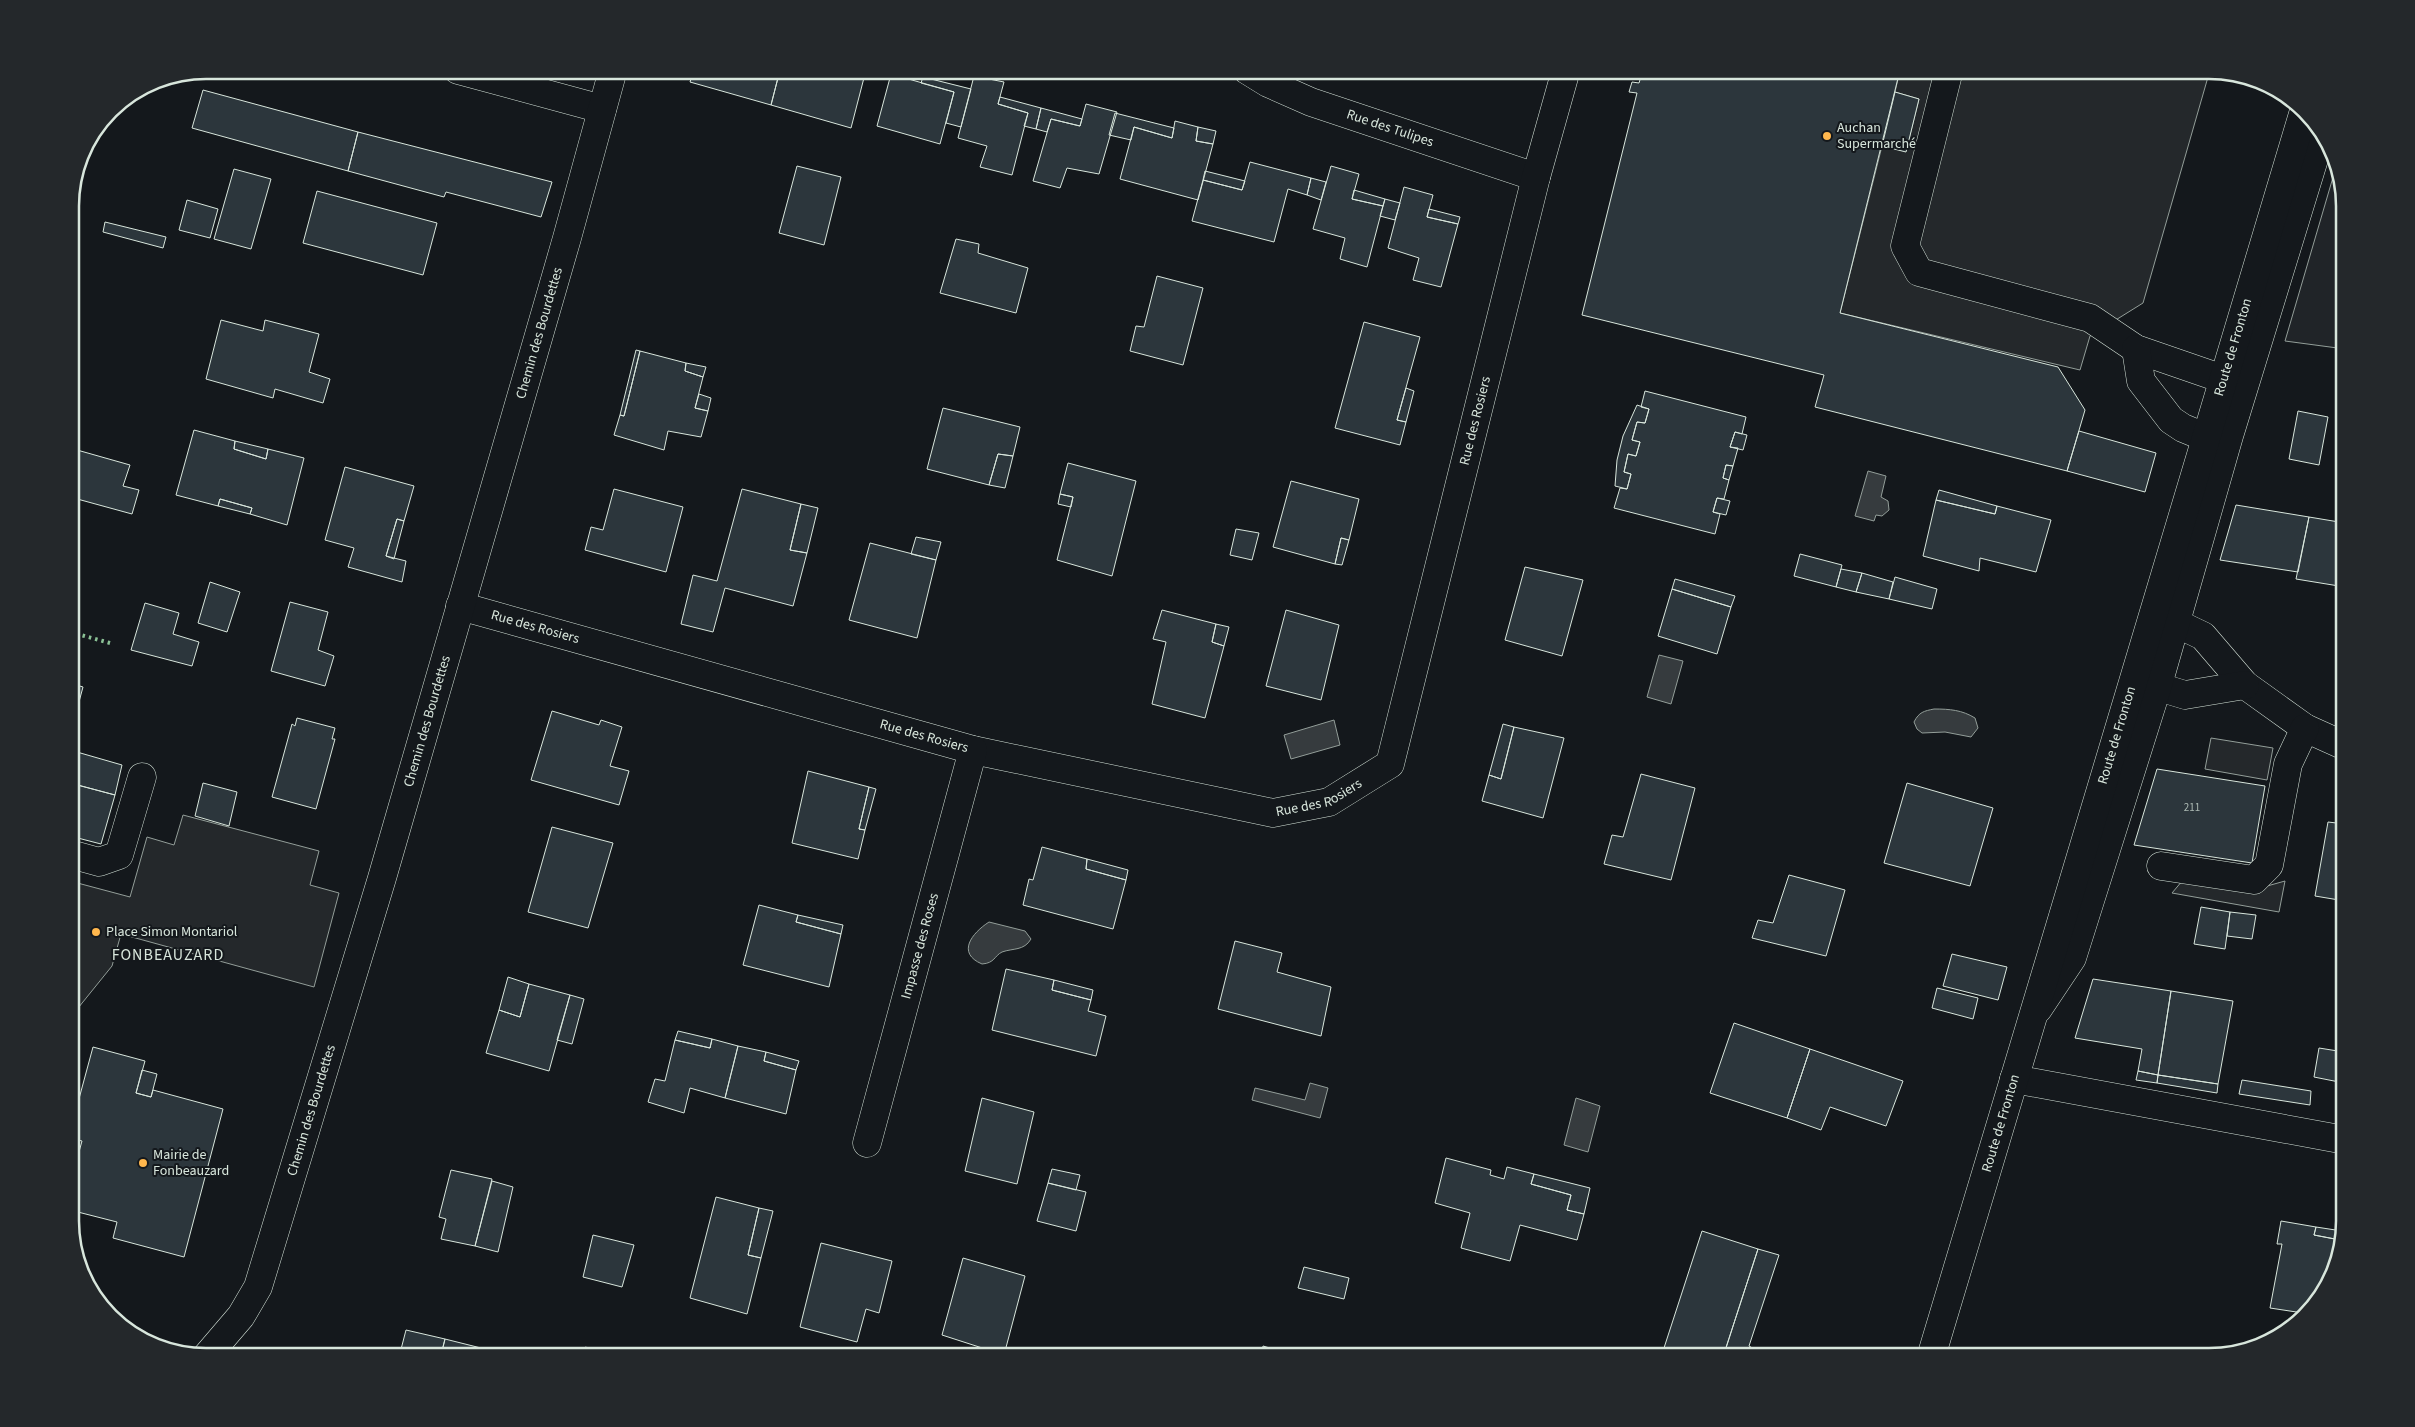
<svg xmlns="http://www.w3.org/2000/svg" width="2415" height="1427" font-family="'Source Sans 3',sans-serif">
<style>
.green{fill:#202428;stroke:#939e99}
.parking{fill:#24282b;stroke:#939e99}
.water{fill:#363b3e;stroke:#939e99}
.building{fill:#2c363c;stroke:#d8e6dc}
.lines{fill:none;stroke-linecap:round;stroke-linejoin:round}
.minor-casing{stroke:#d8e6dc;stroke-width:29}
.major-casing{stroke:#d8e6dc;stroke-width:29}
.minor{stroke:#14181c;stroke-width:28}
.major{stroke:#14181c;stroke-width:28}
.hedge{stroke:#8ac095;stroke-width:4;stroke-dasharray:2.5 4;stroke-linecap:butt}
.poi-dot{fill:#ffb74d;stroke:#14181c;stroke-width:2}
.labels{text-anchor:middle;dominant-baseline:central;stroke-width:4;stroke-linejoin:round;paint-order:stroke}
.number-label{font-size:11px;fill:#adbab4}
.poi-label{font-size:14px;fill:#d8e6dc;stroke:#14181c;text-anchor:start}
.street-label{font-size:14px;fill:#d8e6dc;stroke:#14181c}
.quarter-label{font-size:16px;letter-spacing:1px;fill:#d8e6dc;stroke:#14181c}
.rim{fill:none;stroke:#d8e6dc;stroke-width:2.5}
</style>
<rect width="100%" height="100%" fill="#14181c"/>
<!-- green -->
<path class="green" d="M2336,167L2345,197V349L2285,341Z"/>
<!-- parking -->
<path class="parking" d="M1900,70H2210L2143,303L2090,336L2080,370L1840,313L1882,146L1906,151L1919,99L1895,92Z
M2211,738L2273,748L2267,780L2205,769Z
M183,815L319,851L310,885L339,893L314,987L121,934L112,966L70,1018V881L130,897L147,837L174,845Z
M2188,874L2260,888L2285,881L2279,912L2172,893Z"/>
<!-- water -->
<path class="water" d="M1868,471L1886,476L1881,497L1888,501L1889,510L1882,516L1876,515L1874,521L1855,516Z
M1659,655L1683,661L1671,704L1647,697Z
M1934,709C1950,709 1962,710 1975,718L1978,728L1971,737L1945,732L1922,733L1917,729L1914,722C1919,712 1924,711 1934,709Z
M1334,720L1340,745L1291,759L1284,735Z
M989,922L1025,931L1031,939C1024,951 1013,948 1002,952C994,956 995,963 982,964C956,953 972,933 989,922Z
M1310,1083L1328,1088L1320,1118L1252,1100L1255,1088L1305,1100Z
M1576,1098L1600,1106L1588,1152L1564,1145Z
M585,1347L640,1357H583Z"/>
<!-- building -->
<path class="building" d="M694,70H780L771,105L690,82Z
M780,70H807L819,73L820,70H866L851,128L771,105Z
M1643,70H1900L1840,313L2058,367L2085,410L2067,471L1815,407L1824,375L1582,315L1637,93L1629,92L1632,82L1639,83Z
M891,74L954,92L940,144L877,126Z
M974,76L1004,82L998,104L1028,113L1012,175L980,167L987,146L958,138Z
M923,77L971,89L961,127L946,123L954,92L921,83Z
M203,90L358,132L348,171L192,128Z
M1895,92L1919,99L1906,152L1882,146Z
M1000,97L1041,108L1036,129L1024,126L1028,113L998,104Z
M1086,104L1117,112L1099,174L1067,168L1060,188L1033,181L1051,119L1080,126Z
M1041,108L1082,119L1080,126L1051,119L1047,132L1036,129Z
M1115,113L1174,128L1172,138L1134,127L1131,140L1109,135Z
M1175,121L1198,127L1196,141L1213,144L1198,200L1120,179L1134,127L1172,138Z
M1198,127L1216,131L1213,144L1196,141Z
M358,132L552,182L541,217L446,192L444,197L348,171Z
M1250,162L1311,178L1307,195L1288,189L1274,242L1192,221L1203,180L1242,190Z
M797,166L841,177L824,245L779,233Z
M1331,166L1359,174L1352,199L1383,206L1367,267L1340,259L1345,238L1313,229Z
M234,169L271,179L251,249L214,239Z
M1205,171L1245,181L1242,190L1203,180Z
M1311,178L1326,182L1321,200L1307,195Z
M1404,187L1433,195L1427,217L1458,224L1441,287L1413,280L1419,258L1388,248Z
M1354,190L1385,199L1383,206L1352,199Z
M317,191L437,223L423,275L303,243Z
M1385,199L1400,203L1395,220L1380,216Z
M187,200L218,209L210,238L179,230Z
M1429,209L1460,217L1458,224L1427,217Z
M105,222L166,237L163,248L103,232Z
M956,239L979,244L978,253L1028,268L1016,313L940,293Z
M1157,276L1203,288L1183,365L1130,351L1136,326L1144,327Z
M221,320L263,331L265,320L319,334L309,372L330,379L323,403L275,389L273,398L206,379Z
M1364,322L1420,337L1397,420L1406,422L1400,445L1335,428Z
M636,350L640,351L624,416L620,415Z
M640,351L686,363L685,371L703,377L695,408L708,411L701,437L668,431L664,450L614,435L620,415L624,416Z
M686,363L706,367L703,377L685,371Z
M1406,388L1414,391L1406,422L1397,420Z
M1645,391L1746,417L1742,434L1735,432L1730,447L1738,448L1733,466L1726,465L1723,478L1729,480L1724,499L1717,498L1713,512L1720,514L1715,534L1614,508L1620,488L1627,489L1631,474L1624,472L1628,454L1636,456L1640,442L1632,440L1637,422L1645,423L1649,409L1641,407Z
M699,394L711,398L708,411L695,408Z
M1637,405L1649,409L1645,423L1637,422L1632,440L1640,442L1636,456L1628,454L1624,472L1631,474L1627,489L1615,486L1617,460L1623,436Z
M943,408L1020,427L1013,456L998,454L989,485L927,469Z
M2298,411L2328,417L2319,465L2289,459Z
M194,430L235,441L234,449L266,459L268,449L304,458L287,525L250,514L252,508L220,499L218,506L176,495Z
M2079,431L2156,453L2145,492L2067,471Z
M1735,432L1747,435L1743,450L1730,447Z
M235,441L268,449L266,459L234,449Z
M70,448L130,465L123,486L139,490L132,514L70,497Z
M998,454L1013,456L1005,488L989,485Z
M1068,463L1136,481L1112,576L1057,560L1073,497L1060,494Z
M1726,465L1733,466L1729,480L1723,478Z
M345,467L414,486L404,521L397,519L386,556L406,561L402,582L348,567L354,548L325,540Z
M1291,481L1359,499L1349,540L1341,538L1335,564L1273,547Z
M614,489L683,507L666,572L585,550L591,527L603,530Z
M742,489L801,504L790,550L807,553L793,606L725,588L713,632L681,624L693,575L717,581Z
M1939,490L1997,506L1995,514L1936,500Z
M1060,494L1073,497L1071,507L1058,504Z
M1717,498L1730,501L1726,515L1713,512Z
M220,499L252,508L250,514L218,506Z
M1936,500L1995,514L1997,506L2051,520L2036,572L1980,558L1979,571L1923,556Z
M801,504L818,508L807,553L790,550Z
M2236,505L2309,517L2298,572L2220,560Z
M2309,517L2345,523V587L2296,579Z
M397,519L404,521L394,559L386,556Z
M1236,529L1259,533L1252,560L1230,555Z
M916,537L941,542L936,560L911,554Z
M1341,538L1349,540L1342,565L1335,564Z
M870,543L936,560L917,638L849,620Z
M1800,554L1842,565L1836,587L1794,576Z
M1525,567L1583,580L1562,656L1505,640Z
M1841,569L1862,573L1856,592L1836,587Z
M1862,573L1893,582L1889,599L1856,592Z
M1895,577L1937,589L1932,609L1889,599Z
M1675,579L1735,596L1731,607L1672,589Z
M210,582L240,592L227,632L198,623Z
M1672,589L1731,607L1717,654L1658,636Z
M290,602L328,612L318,650L334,656L325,686L271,671Z
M145,603L179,613L173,634L199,642L192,666L131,650Z
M1162,610L1216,624L1212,642L1224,646L1205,718L1152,704L1166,642L1153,639Z
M1286,610L1339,625L1321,700L1266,686Z
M1216,624L1229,627L1224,646L1212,642Z
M2345,667V718L2337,716Z
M70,683L83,687L70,735Z
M552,711L599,725L601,720L622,727L610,766L629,771L619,805L531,780Z
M297,718L335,728L332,739H335L316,809L272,797L292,724L295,726Z
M1503,724L1514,727L1501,779L1489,775Z
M1514,727L1564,738L1543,818L1482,801L1489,775L1501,779Z
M70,750L122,765L115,795L70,783Z
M2157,769L2265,786L2252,863L2134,845Z
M808,771L869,787L859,829L865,830L858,859L792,843Z
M1641,774L1695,788L1671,880L1604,864L1612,835L1623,837Z
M70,783L115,795L101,844L70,836Z
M203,783L237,792L229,826L195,816Z
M1907,783L1993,808L1970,886L1884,863Z
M869,787L876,789L865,830L859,829Z
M2328,822L2345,824V901L2315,896Z
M552,827L613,843L588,928L528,912Z
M1042,847L1087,859L1086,869L1126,880L1113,929L1023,905L1029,879L1033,880Z
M1087,859L1128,870L1126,880L1086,869Z
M1789,875L1845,890L1826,956L1752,938L1758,920L1773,923Z
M759,905L798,915L796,922L841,934L829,987L743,965Z
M2201,907L2230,912L2225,949L2194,944Z
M2230,912L2256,915L2252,939L2227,936Z
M798,915L843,925L841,934L796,922Z
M1235,941L1282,953L1277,972L1331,987L1321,1036L1218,1009Z
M1952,954L2007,967L1998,1000L1943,986Z
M1006,969L1054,980L1052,990L1091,1000L1088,1011L1106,1016L1096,1056L992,1030Z
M508,977L529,984L520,1017L499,1010Z
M2093,979L2171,991L2158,1075L2138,1071L2142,1049L2075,1038Z
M1054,980L1093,990L1091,1000L1052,990Z
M529,984L570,995L549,1071L486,1053L499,1010L520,1017Z
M1937,988L1978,998L1973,1019L1932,1008Z
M2171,991L2233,1001L2218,1084L2158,1075Z
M570,995L584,999L572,1044L557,1040Z
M1734,1023L1810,1049L1787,1118L1710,1093Z
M678,1031L712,1039L710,1048L675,1040Z
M712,1039L738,1046L725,1098L690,1088L684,1113L648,1102L655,1079L665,1081L675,1040L710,1048Z
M738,1046L766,1052L764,1061L796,1070L786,1114L725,1098Z
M2345,1046V1083L2339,1082Z
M93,1047L145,1061L136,1093L151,1097L153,1090L223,1109L184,1257L113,1238L117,1222L70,1210V1184L82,1141L70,1138V1132Z
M2319,1048L2344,1052L2339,1082L2314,1077Z
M1810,1049L1903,1081L1886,1126L1830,1107L1821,1130L1787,1118Z
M766,1052L799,1061L796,1070L764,1061Z
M142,1070L157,1074L151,1097L136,1093Z
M2138,1071L2158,1075L2157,1083L2136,1080Z
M2158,1075L2218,1084L2217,1093L2157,1083Z
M2242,1080L2311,1091L2310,1105L2239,1094Z
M982,1098L1034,1112L1017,1184L965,1171Z
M1446,1158L1491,1170L1490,1175L1504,1179L1507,1167L1534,1174L1531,1184L1571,1195L1567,1210L1584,1214L1577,1240L1520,1225L1510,1261L1461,1248L1470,1213L1435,1203Z
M1052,1169L1080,1175L1076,1190L1048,1183Z
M451,1170L492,1179L475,1246L441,1239L446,1219L439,1217Z
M1534,1174L1590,1188L1584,1214L1567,1210L1571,1195L1531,1184Z
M492,1181L513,1187L498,1252L475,1246Z
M1048,1183L1086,1192L1076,1231L1037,1221Z
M716,1197L759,1208L748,1255L761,1258L747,1314L690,1298Z
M759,1208L773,1211L761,1258L748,1255Z
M2281,1221L2316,1227L2314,1235L2340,1240L2327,1289L2303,1313L2270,1308L2282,1244H2277Z
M2316,1227L2342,1231L2340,1240L2314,1235Z
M1702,1231L1758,1249L1723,1357H1681L1663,1351Z
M593,1235L634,1245L622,1287L583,1277Z
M821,1243L892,1261L879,1313L866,1309L857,1342L800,1327Z
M1758,1249L1779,1255L1749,1346L1768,1357H1723Z
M963,1258L1025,1276L1004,1355L942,1335Z
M1304,1267L1349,1278L1344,1299L1298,1288Z
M406,1330L445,1339L441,1355L450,1357H399Z
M445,1339L485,1349L482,1357L441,1355Z
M1263,1346L1300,1357L1301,1351L1325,1357H1261Z"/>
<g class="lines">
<defs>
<g id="minor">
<path d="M458,70L602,109"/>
<path id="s1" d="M1247,70L1268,83L1311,102L1536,177"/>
<path d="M1949,70L1905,246L1919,272L2090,318L2136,349L2223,379"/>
<path d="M2136,349L2141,381L2171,420L2183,428L2205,437"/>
<path id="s2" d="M460,606L973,750L1273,813L1329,802L1390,764L1536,177L1566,70"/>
<path d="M2159,615L2203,636L2245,685L2305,728L2345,746"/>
<path d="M2139,681L2185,695L2245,685"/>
<path d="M70,854L99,862L119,855L142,777"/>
<path d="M2161,866L2254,880L2269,865L2288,764L2305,728"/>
<path d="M2038,1009L2072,958L2157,688L2229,436L2322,133"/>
<path d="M2014,1079L2345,1140"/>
<path id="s3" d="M867,1143L973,750"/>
<path id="s4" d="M206,1357L241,1316L258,1287L382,878L567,238L613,70"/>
</g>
<g id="major">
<path id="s5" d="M1931,1357L2303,114"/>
</g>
</defs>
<!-- minor casing -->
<use href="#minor" class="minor-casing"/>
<!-- major casing -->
<use href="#major" class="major-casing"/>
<!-- minor -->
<use href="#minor" class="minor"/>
<!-- major -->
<use href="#major" class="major"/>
<!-- hedge -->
<path class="hedge" d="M70,632L110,643"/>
</g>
<!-- markers -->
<g class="poi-dot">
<circle cx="1827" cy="136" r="5"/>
<circle cx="96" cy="932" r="5"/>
<circle cx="143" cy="1163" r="5"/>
</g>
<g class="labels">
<!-- number labels -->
<g class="number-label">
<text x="2192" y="807">211</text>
</g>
<!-- poi labels -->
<g class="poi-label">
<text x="1837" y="128">Auchan<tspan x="1837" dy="16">Supermarché</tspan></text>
<text x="106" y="932">Place Simon Montariol</text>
<text x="153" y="1155">Mairie de<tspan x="153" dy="16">Fonbeauzard</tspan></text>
</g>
<!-- street labels -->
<g class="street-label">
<text stroke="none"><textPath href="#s1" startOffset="155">Rue des Tulipes</textPath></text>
<text stroke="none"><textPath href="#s4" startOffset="1082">Chemin des Bourdettes</textPath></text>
<text stroke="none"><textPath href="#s5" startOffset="1054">Route de Fronton</textPath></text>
<text stroke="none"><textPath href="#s2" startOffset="1322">Rue des Rosiers</textPath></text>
<text stroke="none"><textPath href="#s2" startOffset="78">Rue des Rosiers</textPath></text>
<text stroke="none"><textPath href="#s4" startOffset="678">Chemin des Bourdettes</textPath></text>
<text stroke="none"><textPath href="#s2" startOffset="482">Rue des Rosiers</textPath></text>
<text stroke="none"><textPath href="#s5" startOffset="649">Route de Fronton</textPath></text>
<text stroke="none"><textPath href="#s2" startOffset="888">Rue des Rosiers</textPath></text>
<text stroke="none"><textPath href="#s3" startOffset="204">Impasse des Roses</textPath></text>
<text stroke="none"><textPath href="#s4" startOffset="272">Chemin des Bourdettes</textPath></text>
<text stroke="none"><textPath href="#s5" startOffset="244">Route de Fronton</textPath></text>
</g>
<!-- quarter labels -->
<g class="quarter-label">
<text x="168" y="955">FONBEAUZARD</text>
</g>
</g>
<!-- crop -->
<path d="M0 0H2415V1427H0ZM206 79H2209A127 127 0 0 1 2336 206V1221A127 127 0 0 1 2209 1348H206A127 127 0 0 1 79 1221V206A127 127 0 0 1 206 79Z" fill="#24282b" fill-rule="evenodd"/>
<path class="rim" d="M206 79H2209A127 127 0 0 1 2336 206V1221A127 127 0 0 1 2209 1348H206A127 127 0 0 1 79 1221V206A127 127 0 0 1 206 79Z"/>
</svg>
